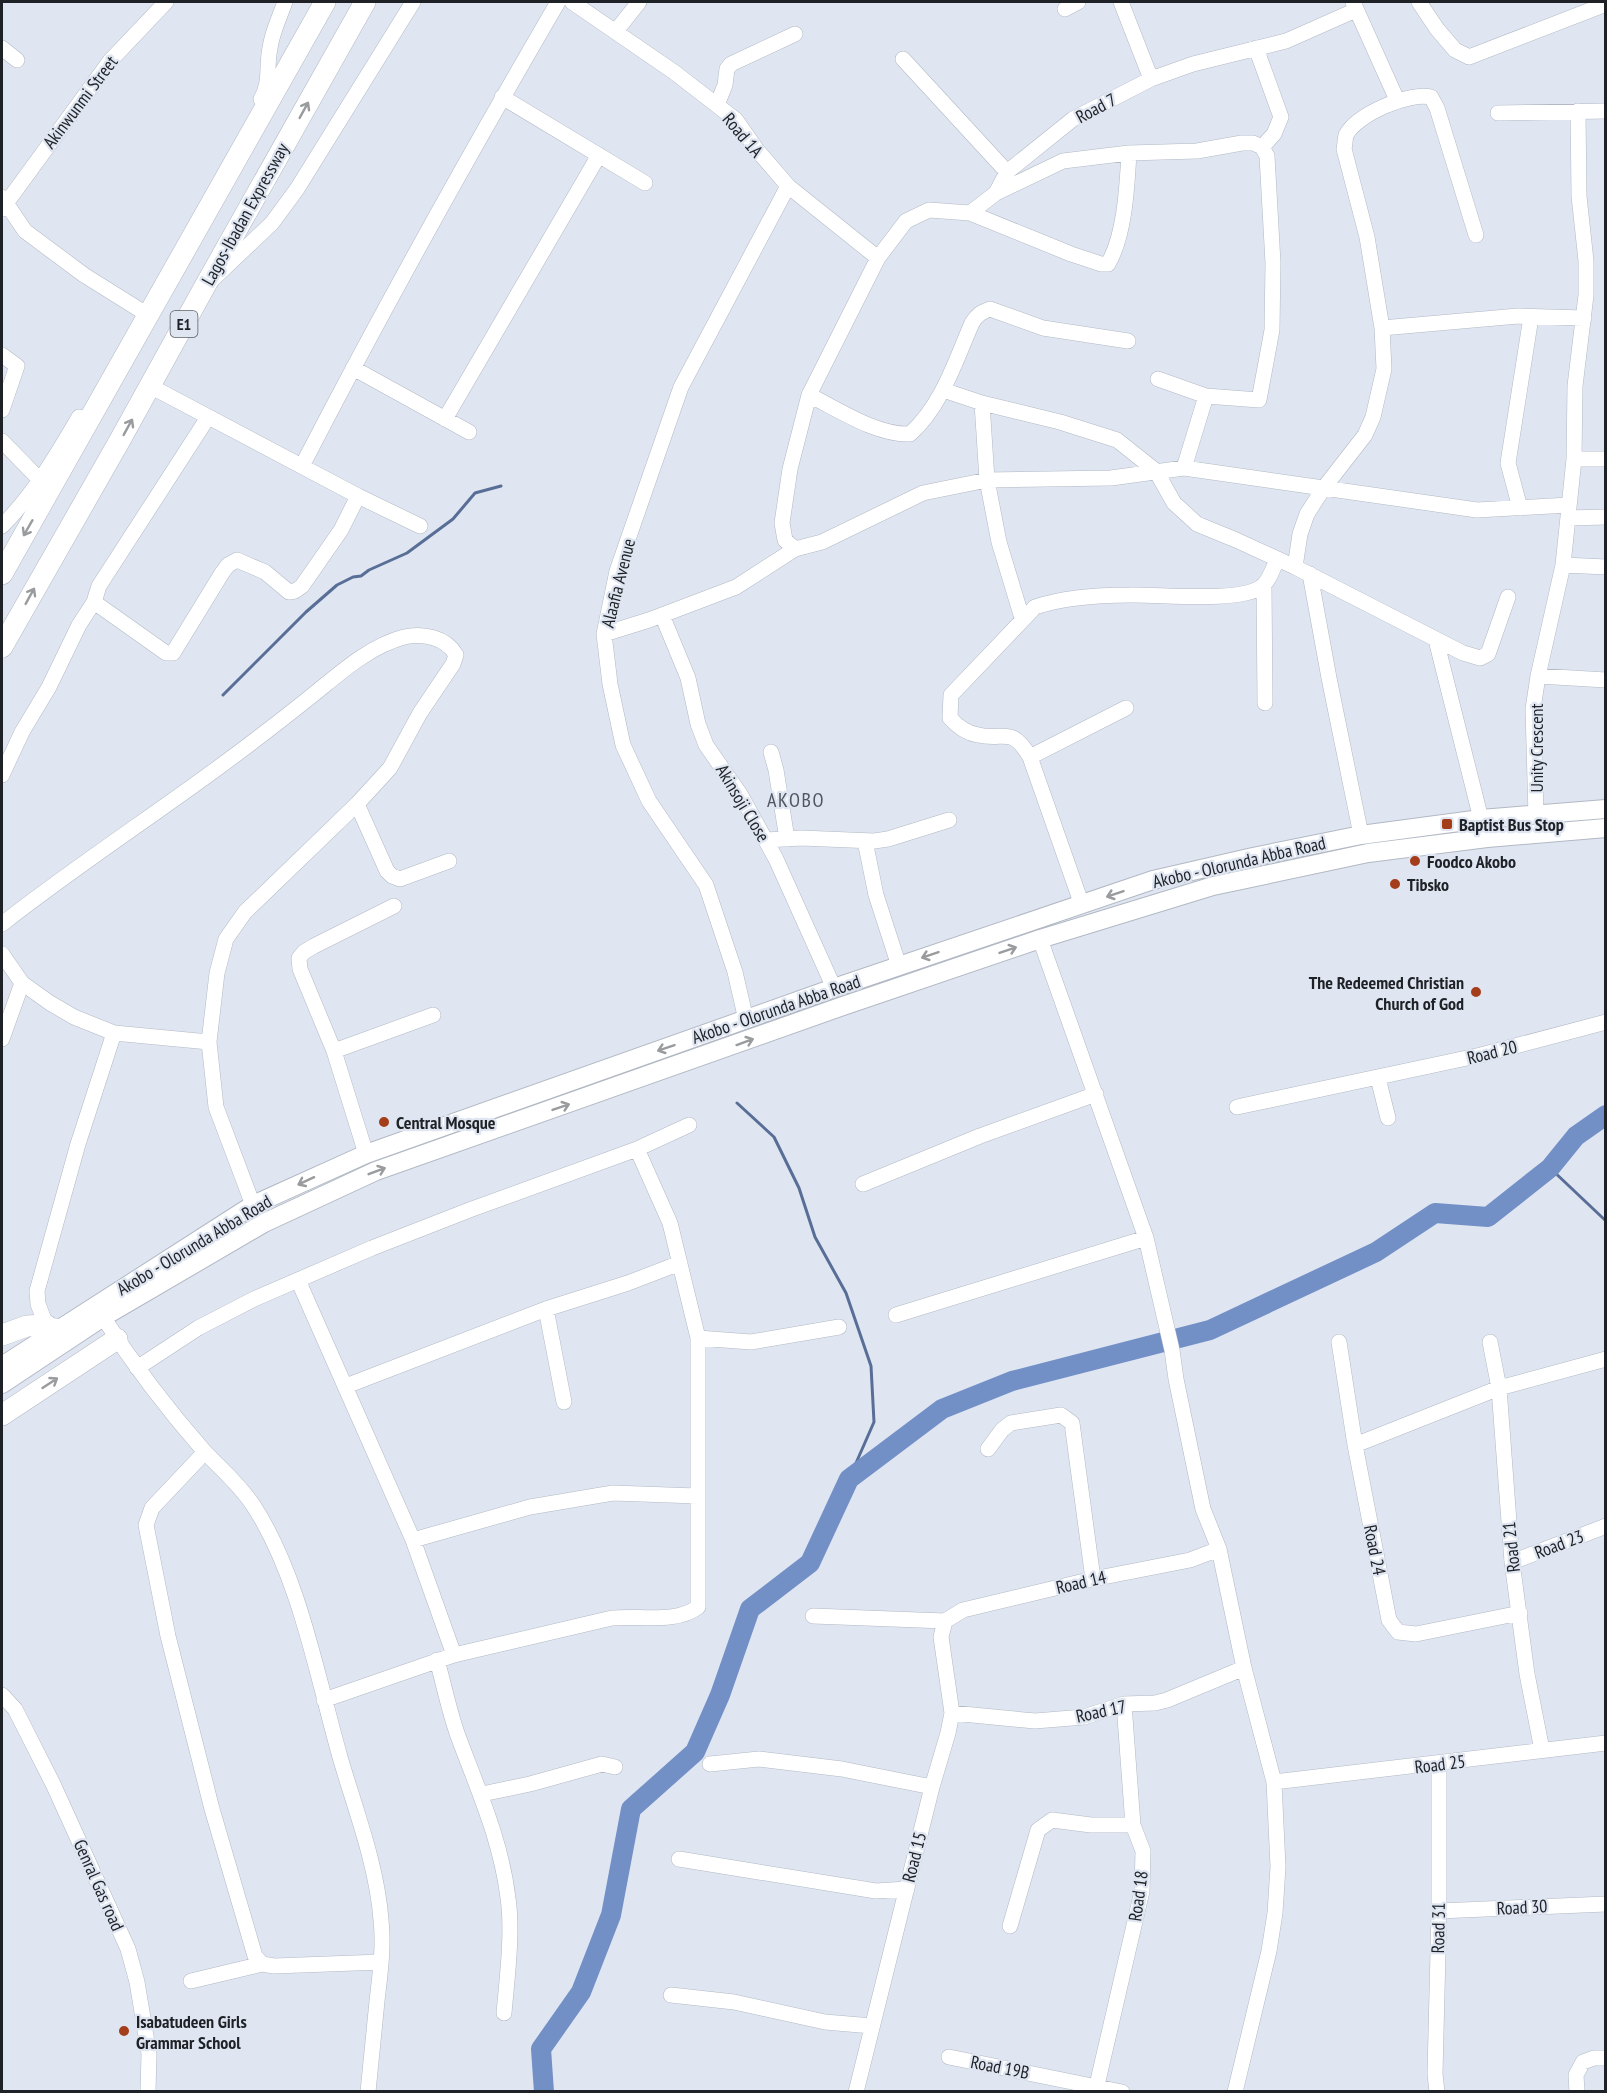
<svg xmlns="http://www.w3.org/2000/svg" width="1607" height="2093" font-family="'PT Sans Narrow',sans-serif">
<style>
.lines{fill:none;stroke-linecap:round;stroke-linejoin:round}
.stream{stroke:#596e96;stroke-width:3}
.river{stroke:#728fc6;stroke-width:20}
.minor-casing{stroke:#b2b9c4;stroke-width:16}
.major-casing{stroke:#b2b9c4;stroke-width:20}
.highway-casing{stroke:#b2b9c4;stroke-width:22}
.minor{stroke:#fff;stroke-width:15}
.major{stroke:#fff;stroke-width:18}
.highway{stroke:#fff;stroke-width:21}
.oneway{stroke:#9a9b9d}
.poi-dot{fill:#a43d1a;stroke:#dfe6f2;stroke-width:2}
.labels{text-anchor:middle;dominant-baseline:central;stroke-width:4.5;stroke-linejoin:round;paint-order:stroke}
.shield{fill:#dfe6f2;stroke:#585c62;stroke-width:1.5}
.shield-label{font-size:16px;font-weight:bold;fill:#1e2125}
.street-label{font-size:18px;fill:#1e2125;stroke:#dfe6f2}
.poi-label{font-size:18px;font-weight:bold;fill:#1e2125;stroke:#dfe6f2;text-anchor:start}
.neighbourhood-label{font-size:20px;letter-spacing:1.5px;fill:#515761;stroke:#dfe6f2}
</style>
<rect width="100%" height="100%" fill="#dfe6f2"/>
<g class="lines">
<!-- stream -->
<path class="stream" d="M223,695L306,612L337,585L353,577L361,576L369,570L407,553L453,519L475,493L501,486
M737,1103L774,1137L799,1188L815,1237L846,1293L871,1366L874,1422L849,1479
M1550,1168L1606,1221"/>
<!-- river -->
<path class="river" d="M544,2092L541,2049L581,1992L611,1915L631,1809L695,1752L720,1695L750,1609L810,1563L849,1479L942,1409L1012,1381L1210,1330L1376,1252L1435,1213L1488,1217L1550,1168L1576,1136L1606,1115"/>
<defs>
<path id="minor" d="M572,2L674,72L736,120L757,150L788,186L878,258
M1121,2L1151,79
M1353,2L1397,100
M1419,2L1437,29L1455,50L1469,57L1606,4
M1065,9L1078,2
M616,31L639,2
M2,48L17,60
M1256,48L1281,117L1274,134L1262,147
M903,59L1007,172
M502,97L645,183
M261,99C271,83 266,66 270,48C272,32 280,16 285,2
M717,105L725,85L727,69L731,64L795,34
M1498,113L1606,111
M996,193L1063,161L1129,153L1197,151L1242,143H1253L1262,147L1267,156L1273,263L1272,330L1259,400L1206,396L1158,379
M2,197L25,231L84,275L140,310
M2,209L110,61L166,2
M970,213L1071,254L1101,264H1108C1125,235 1127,186 1129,153
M214,278L272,223L297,189L413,2
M1382,328L1518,316L1584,318
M2,355L17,366L2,410
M353,368L469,432
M150,386L358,496L420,526
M943,390L982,403L1060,422L1117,440L1156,471L1174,503L1197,524L1236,540L1295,567L1463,653L1480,658L1488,654L1508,597
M809,395C839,410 876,435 910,434C942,405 955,362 972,323C977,315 981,312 990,309L1043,328L1128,341
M982,403L987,480L999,542L1022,618
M445,419L599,155
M2,441L40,480
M1574,459H1606
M302,466C383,309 469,155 558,2
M1184,468L1206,396
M1520,508L1508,463L1531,317
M1568,518L1606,517
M2,526C34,494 56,456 79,417
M795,549L785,540L782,523L790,469L809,395L878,258L906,221L929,210L970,213L996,193L1007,172L1073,119L1151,79L1193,64L1286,41L1356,10
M1563,565L1606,567
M1295,567L1300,534L1307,514L1323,489L1365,435L1373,417L1384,369L1382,328L1367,237L1344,149C1345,145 1345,139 1346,135C1357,114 1409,92 1431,97L1437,108L1476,235
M1310,574L1329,678L1361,835
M1264,586L1265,703
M94,602L166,653H173L222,573L228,565L237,560L265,572L289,592L295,591L302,586L341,530L358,496
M662,615L688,678L698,724L706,745L740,794L776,859L834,988
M604,634L649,620L736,587L795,549L822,542L923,493L987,480L1111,478L1184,468L1477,510L1569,505
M1436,640L1481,819
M1538,676L1606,680
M771,752L776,770L787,839
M1030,757L1126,708
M2,775L22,732L49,687L79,625L94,602L99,586L205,422L209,418
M357,804L387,871L392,876L400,879L449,861
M1536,816L1533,709L1538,676L1563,565L1574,459L1575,386L1586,295V261L1579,196L1578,111
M766,840L801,838L874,841L888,839L949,820
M865,841L876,895L899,966
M1082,905L1030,757C1011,725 1005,741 978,735C966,733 957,726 950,718L951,695L1035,607C1065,597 1099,595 1130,595C1159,594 1240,603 1261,587C1269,582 1273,568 1277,560
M2,924C72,869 147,820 219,767C249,745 279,722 309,698C338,675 367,647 404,637C423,633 446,637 456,655L453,664L420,713L390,768L357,804L245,912L226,939L217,973L209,1042L216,1107L253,1205
M1040,939L1146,1238L1172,1350L1176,1379L1203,1509L1219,1549L1244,1668L1274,1782L1278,1867L1275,1913L1269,1951L1235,2092
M2,954L22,983L50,1003L74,1017L114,1033L209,1042
M746,1020L735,972L706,885L649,801L623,745L610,684L604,634L617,571L681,387L788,186
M2,1039L22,983
M334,1051L433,1015
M1378,1078L1388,1118
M1237,1107L1481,1055L1606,1022
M366,1154L334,1051L300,969L299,958L304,952L314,946L394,906
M863,1184L980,1136L1096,1094
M298,1280L413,1540L454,1655
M546,1309L564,1402
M896,1315L1146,1238
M103,1317C133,1364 167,1409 204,1451C221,1469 239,1484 253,1505C299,1575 317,1676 340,1757C355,1809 377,1865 381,1920C384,1947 380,1974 377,2001C374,2031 371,2061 368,2092
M56,1326L46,1325L38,1304L37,1291L78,1144L114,1033
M698,1338L751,1342L839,1327
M1339,1342L1355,1445L1389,1620L1398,1632L1416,1634L1520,1613
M1490,1342L1499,1388L1512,1562L1527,1674L1542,1750
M137,1368L198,1328L254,1299L372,1248L472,1209L637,1149L689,1125
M346,1386L546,1309L628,1283L680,1263
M1355,1445L1499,1388L1606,1359
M988,1449L1002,1430L1011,1423L1061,1415L1072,1423L1093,1579
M205,1452L152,1508L146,1525L168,1636L212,1809L255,1956L262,1964
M413,1540L530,1507L613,1493L697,1496
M1512,1562L1606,1526
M813,1616L945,1621
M945,1621L963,1610L1093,1579L1190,1560L1219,1549
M437,1660C444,1685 449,1711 458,1736C478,1790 501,1840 508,1898C513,1932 507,1979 504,2013
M2,1695L15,1709L53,1784L128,1949L137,1982L149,2054L148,2092
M324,1700L454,1655L612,1618C638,1615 676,1624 698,1607V1338L670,1223L637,1149
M952,1713L1035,1721L1084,1717L1124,1704L1155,1703L1167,1700L1244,1668
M710,1764L759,1759L842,1769L932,1787
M1274,1782L1606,1743
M482,1794L530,1784L602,1764L615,1767
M679,1859L876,1891L907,1889
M1439,1911L1606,1904
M1010,1926L1038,1830L1052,1820L1091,1825H1133
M191,1981L262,1964L274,1966L381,1962
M671,1995L734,2002L825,2022L872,2026
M949,2057L1122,2092
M1097,2085L1142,1891L1143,1851L1133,1825L1124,1704
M856,2092L932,1787L948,1733L952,1713L941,1637L945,1621
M1437,2092L1435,2074L1439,1911V1764
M1577,2092L1576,2075L1583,2062L1594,2058H1606"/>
<path id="major" d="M2,1366L253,1205L366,1154L834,988L1153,880L1253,857L1361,835L1481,819L1606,809
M2,1384L103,1317L264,1223L376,1171L843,1006L1040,939L1213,886L1368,853L1487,838L1606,828"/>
<path id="highway" d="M2,574L325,2
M2,647L120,440L205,286L365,2
M2,1335L27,1326L46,1325
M2,1415L117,1339"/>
</defs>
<!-- minor casing -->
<use href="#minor" class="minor-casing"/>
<!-- major casing -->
<use href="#major" class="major-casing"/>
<!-- highway casing -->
<use href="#highway" class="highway-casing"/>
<!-- minor -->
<use href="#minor" class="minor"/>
<!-- major -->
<use href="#major" class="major"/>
<!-- highway -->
<use href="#highway" class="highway"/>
</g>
<!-- one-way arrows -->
<defs><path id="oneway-shaft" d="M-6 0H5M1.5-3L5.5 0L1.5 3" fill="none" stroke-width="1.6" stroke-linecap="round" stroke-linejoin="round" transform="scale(1.5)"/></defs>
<g class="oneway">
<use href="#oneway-shaft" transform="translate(304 110) rotate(-61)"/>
<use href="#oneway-shaft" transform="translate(128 427) rotate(-61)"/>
<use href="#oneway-shaft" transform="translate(28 528) rotate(120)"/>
<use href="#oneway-shaft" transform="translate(30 596) rotate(-61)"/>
<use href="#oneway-shaft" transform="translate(1115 894) rotate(161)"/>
<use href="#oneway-shaft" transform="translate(1008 950) rotate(-19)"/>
<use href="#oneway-shaft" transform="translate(930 955) rotate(161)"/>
<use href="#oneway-shaft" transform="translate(745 1042) rotate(-20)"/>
<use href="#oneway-shaft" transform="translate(666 1048) rotate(161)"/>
<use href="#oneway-shaft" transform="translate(561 1107) rotate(-19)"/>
<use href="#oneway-shaft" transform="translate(377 1171) rotate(-21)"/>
<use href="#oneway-shaft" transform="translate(306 1181) rotate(155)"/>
<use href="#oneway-shaft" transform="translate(50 1383) rotate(-33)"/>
</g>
<!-- markers -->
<g class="poi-dot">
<rect x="1441" y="818" width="12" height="12" rx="3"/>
<circle cx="1415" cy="861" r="6"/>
<circle cx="1395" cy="884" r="6"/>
<circle cx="1476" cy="992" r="6"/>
<circle cx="384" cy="1122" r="6"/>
<circle cx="124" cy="2031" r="6"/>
</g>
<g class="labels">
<!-- shield labels -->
<rect class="shield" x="170.5" y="311" width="27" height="26" rx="4.5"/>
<g class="shield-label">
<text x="184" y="324">E1</text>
</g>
<!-- street labels -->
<g class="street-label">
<text transform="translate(80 102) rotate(-53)">Akinwunmi Street</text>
<text transform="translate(1096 108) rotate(-28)">Road 7</text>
<text transform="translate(743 135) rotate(50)">Road 1A</text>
<text transform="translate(245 214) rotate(-61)">Lagos-Ibadan Expressway</text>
<text transform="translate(618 583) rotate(-76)">Alaafia Avenue</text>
<text transform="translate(1536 748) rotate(-90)">Unity Crescent</text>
<text transform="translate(743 803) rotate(59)">Akinsoji Close</text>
<text transform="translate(1239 862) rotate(-13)">Akobo - Olorunda Abba Road</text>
<text transform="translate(776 1009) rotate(-19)">Akobo - Olorunda Abba Road</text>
<text transform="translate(1492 1052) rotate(-14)">Road 20</text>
<text transform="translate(194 1245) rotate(-31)">Akobo - Olorunda Abba Road</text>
<text transform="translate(1559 1544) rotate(-21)">Road 23</text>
<text transform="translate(1511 1547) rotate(-96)">Road 21</text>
<text transform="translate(1375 1550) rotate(79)">Road 24</text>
<text transform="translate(1081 1582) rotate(-13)">Road 14</text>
<text transform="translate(1101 1711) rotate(-12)">Road 17</text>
<text transform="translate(1440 1764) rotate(-7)">Road 25</text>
<text transform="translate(914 1857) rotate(-76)">Road 15</text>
<text transform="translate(99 1885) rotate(66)">Genral Gas road</text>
<text transform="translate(1138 1896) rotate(-82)">Road 18</text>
<text transform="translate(1522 1907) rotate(-3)">Road 30</text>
<text transform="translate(1438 1928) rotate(-89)">Road 31</text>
<text transform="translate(1000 2067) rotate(11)">Road 19B</text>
</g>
<!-- poi labels -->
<g class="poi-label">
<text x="1459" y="824">Baptist Bus Stop</text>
<text x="1427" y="861">Foodco Akobo</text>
<text x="1407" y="884">Tibsko</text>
<text x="1464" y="982" text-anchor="end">The Redeemed Christian<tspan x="1464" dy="21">Church of God</tspan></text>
<text x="396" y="1122">Central Mosque</text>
<text x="136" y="2021">Isabatudeen Girls<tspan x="136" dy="21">Grammar School</tspan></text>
</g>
<!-- neighbourhood labels -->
<g class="neighbourhood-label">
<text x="796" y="800">AKOBO</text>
</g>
</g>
<!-- border -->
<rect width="1607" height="2093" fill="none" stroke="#1e2125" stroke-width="6"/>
</svg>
